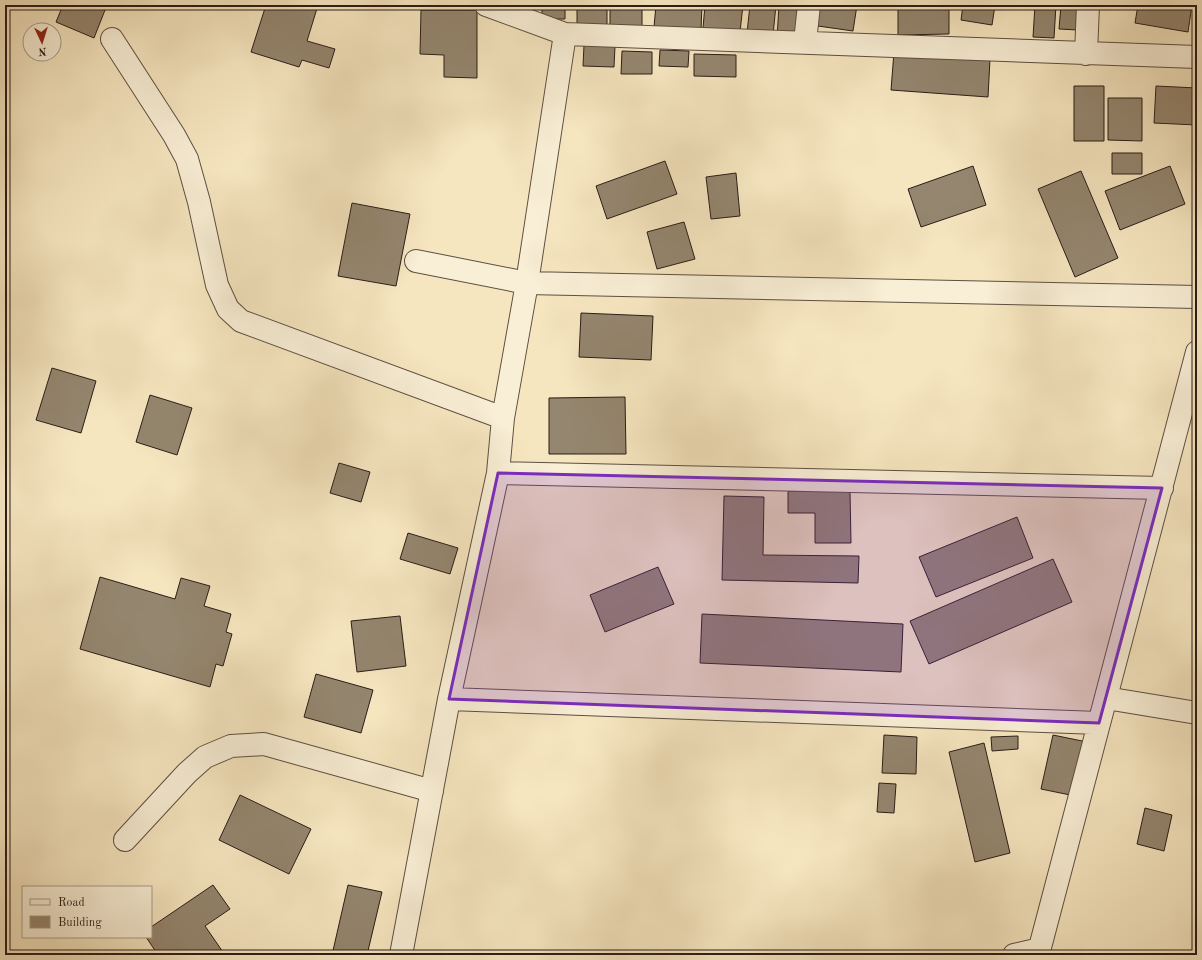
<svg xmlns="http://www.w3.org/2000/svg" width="1202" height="960" font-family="'Old Standard TT',serif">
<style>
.building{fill:#94866f;stroke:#2a1d17}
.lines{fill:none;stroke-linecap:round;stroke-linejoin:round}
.minor-casing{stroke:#5d4f41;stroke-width:24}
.minor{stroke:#f9efd6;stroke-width:22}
.marked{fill:#7b2cbf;fill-opacity:0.2;stroke:#7b2cbf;stroke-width:3;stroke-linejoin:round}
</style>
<rect width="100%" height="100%" fill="#f6e6c0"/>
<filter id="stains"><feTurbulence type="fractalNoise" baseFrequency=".005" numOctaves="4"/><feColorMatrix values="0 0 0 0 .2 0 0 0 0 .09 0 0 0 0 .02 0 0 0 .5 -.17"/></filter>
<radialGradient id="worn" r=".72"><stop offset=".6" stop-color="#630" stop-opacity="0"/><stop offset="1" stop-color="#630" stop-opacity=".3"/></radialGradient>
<!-- building -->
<path class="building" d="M63,5H92L105,10L94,38L56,22Z
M266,5H318L307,41L335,49L329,68L302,60L299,67L251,52Z
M542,5H565V19H542Z
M577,5H607V27H577Z
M610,5H642V31H610Z
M656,5H702L701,30L654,27Z
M705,5H743L740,32L703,28Z
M750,5H776L773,35L747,33Z
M779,5H803L800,40L777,38Z
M814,5H857L853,31L811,25Z
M898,5H949V34L898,35Z
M963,5H995L992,25L961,20Z
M1035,5H1056L1054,38L1033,37Z
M1061,5H1080L1078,30L1059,29Z
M1138,5H1192L1188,32L1135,23Z
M421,10H477V78L444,77V55L420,54Z
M584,45L615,46L614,67L583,66Z
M660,50L689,51L688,67L659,66Z
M622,51L652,52V74H621Z
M894,52L990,59L988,97L891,90Z
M694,54L736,55V77L694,76Z
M1074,86H1104V141H1074Z
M1156,86L1197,88V125L1154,123Z
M1108,98H1142V141L1108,140Z
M1112,153H1142V174H1112Z
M665,161L677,194L607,219L596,186Z
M973,166L986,205L921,227L908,189Z
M1170,166L1185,204L1120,230L1105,191Z
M1081,171L1118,258L1075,277L1038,189Z
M736,173L740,216L711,219L706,177Z
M352,203L410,214L396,286L338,276Z
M684,222L695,259L657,269L647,232Z
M581,313L653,316L651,360L579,357Z
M52,368L96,381L81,433L36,420Z
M150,395L192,408L177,455L136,442Z
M625,397L626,454H549V398Z
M339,463L370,472L361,502L330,493Z
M788,491H850L851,543H815V513H788Z
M724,496L764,497L763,555L859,556L858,583L722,580Z
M1017,517L1033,558L936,597L919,557Z
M408,533L458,548L450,574L400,559Z
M1053,559L1072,602L929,664L910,621Z
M658,567L674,604L605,632L590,595Z
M100,577L175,599L181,578L210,586L204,606L231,614L226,632L232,634L223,666L216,664L210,687L80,649Z
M702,614L903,624L901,672L700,663Z
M400,616L406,666L357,672L351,621Z
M316,674L373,690L361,733L304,717Z
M884,735L917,737L916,774L882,773Z
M1053,735L1087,742L1075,796L1041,789Z
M1018,736V749L992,751L991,737Z
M984,743L1010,853L975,862L949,752Z
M879,783L896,784L894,813L877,812Z
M240,795L311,829L289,874L219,840Z
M1145,808L1172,815L1164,851L1137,844Z
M213,885L230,909L205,926L225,955H158L146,937H151V927Z
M348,885L382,892L367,955H332Z"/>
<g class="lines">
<defs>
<path id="minor" d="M486,5L565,34L1197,57
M112,39L174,135L187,159L199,202L217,285L228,309L241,321L503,418
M805,42L809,5
M1086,54L1088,5
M416,261L527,283L1197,297
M498,473L1162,488
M1106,698L1197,713
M449,699L1099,723
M125,840L187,773L205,757L231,746L264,744L432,791
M401,955L449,699L498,473L503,418L527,283L565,34
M1014,955L1040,949
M1038,955L1197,352"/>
</defs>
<!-- minor casing -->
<use href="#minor" class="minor-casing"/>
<!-- minor -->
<use href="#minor" class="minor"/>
</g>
<!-- marked area -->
<path class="marked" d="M498,473L1162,488L1099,723L449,699Z"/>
<!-- margin -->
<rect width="1202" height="960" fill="none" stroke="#f6e6c0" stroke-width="20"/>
<rect x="6" y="6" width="1190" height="948" fill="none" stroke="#2a1d17" stroke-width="2"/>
<rect x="10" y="10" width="1182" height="940" fill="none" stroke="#2a1d17"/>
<!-- legend -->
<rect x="22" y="886" width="130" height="52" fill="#f9efd6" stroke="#a69b8a"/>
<rect x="30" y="899" width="20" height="6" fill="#f9efd6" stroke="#a69b8a"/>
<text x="58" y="906" font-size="12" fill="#2a1d17">Road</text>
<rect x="30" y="916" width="20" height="12" fill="#94866f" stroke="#a69b8a"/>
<text x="58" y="926" font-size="12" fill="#2a1d17">Building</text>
<!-- north arrow -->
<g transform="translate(42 42) rotate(176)"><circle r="19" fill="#f9efd6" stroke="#a69b8a"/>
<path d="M0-3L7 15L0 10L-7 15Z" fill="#8f2418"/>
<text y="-6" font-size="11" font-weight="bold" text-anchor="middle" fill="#2a1d17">N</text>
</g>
<rect width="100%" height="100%" filter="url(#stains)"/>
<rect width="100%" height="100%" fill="url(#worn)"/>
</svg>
